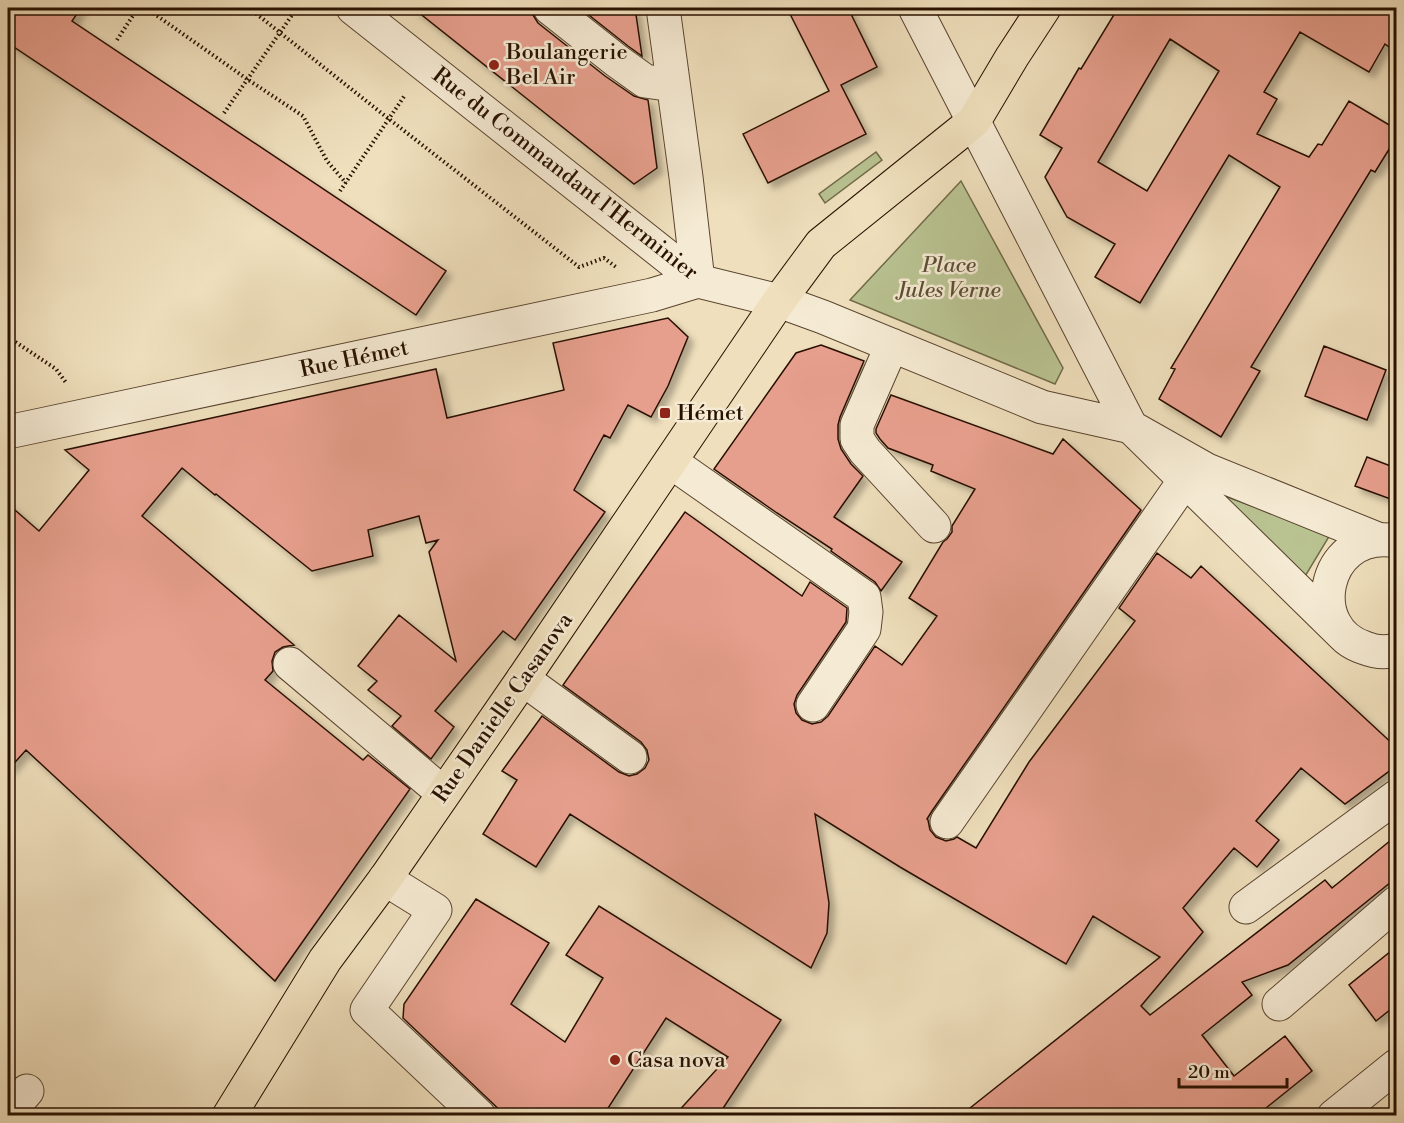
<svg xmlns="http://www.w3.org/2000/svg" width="1404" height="1123" font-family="'Libre Bodoni',serif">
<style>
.green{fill:#b9c291;stroke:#716a48;stroke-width:1.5}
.building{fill:#e79f8d;stroke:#291100;stroke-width:1.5;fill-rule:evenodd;filter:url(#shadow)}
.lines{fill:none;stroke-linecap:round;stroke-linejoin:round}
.minor-casing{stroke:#5a442f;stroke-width:35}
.major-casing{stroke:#291100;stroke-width:35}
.path{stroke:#291100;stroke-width:4;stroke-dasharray:1.5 3;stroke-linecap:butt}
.minor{stroke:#f5ead3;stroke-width:33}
.major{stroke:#efdfbc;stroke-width:33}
.poi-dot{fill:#8f2418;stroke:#f5ead3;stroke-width:2}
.labels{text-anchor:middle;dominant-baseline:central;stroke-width:5;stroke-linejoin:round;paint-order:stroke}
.poi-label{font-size:22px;fill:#291100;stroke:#f5ead3;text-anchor:start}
.street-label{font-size:22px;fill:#291100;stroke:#f5ead3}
.park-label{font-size:22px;font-style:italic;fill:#5b4f33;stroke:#f5ead3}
</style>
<defs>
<filter id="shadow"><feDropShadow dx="5.5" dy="5.5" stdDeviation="3" flood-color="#0004"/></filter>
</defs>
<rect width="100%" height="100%" fill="#efdfbc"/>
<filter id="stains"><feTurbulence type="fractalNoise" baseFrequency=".00333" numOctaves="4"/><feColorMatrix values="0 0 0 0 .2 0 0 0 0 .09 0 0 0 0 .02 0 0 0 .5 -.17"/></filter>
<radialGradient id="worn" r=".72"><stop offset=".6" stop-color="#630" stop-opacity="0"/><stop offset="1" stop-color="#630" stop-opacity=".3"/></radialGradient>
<!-- green -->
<path class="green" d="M876,152L882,160L825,203L819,194Z
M961,181L1063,368L1055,384L850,300Z
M1222,495L1330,535L1301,583Z"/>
<!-- building -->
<path class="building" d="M8,8H81L72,21L446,271L416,315L8,43Z
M413,8H532L533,15L538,23L605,76L634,96L648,100L657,168L634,184Z
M580,8H635L642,56L628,46Z
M787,8H848L877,67L841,85L866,134L768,183L743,134L829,91Z
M1118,8H1396V52L1385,44L1369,72L1300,32L1264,92L1277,99L1257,134L1309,157L1318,144L1322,145L1349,101L1396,129V138L1375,172L1371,170L1251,367L1260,371L1221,437L1159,399L1175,369L1171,368L1280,187L1229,155L1140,303L1095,277L1115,244L1067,217L1045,177L1062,148L1040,135L1079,68L1081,69ZM1170,39L1219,71L1147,191L1098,162Z
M668,318L688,337L668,386L651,417L628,405L610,438L604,435L574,490L605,512L515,640L503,631L435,711L454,727L431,759L392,726L401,716L368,690L377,681L358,666L399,615L456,661L429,552L438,540L426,543L419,516L368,530L373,556L312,571L216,494L215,495L182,468L142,516L294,645L283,647L275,652L272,661L273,671L265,680L363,760L368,755L410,789L275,981L26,750L8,770V504L39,531L89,470L65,450L436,369L447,418L564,390L553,343Z
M821,345L864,361L840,417L838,425V439L841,449L851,464L863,476L834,517L902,562L881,591L875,582L831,551L832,549L777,513L714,469L796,353Z
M1324,346L1386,370L1367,420L1305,396Z
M891,395L1053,454L1063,439L1141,510L932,811L927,819L928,820L930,830L936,837L946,841L954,839L957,837L976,848L1029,762L1135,621L1119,608L1157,553L1191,578L1201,566L1396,747V766L1345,804L1301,768L1256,821L1279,840L1257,867L1234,848L1183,908L1203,932L1141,1006L1150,1015L1325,880L1332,888L1396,836V878L1288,965L1242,982L1252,995L1202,1035L1234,1076L1285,1036L1312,1071L1256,1116H960L1160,957L1093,916L1066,964L900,867L815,814L829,903L827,933L811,968L570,814L536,867L483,834L517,780L502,771L542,716L619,772L629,776L637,774L645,768L649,760L647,750L641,742L563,685L685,512L802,596L810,582L847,608L846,622L797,695L794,704L796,713L802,720L812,724L821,722L828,716L875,646L902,665L937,616L909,598L943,542L947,539L952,532V526L975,489L931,471L933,465L888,448L880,439L876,433V429Z
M1367,457L1396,468V501L1355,486Z
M476,899L549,943L511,1004L565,1042L603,978L566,955L599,906L781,1020L718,1116H674L728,1057L666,1018L603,1116H506L403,1018L404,1004Z
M1396,947V1005L1376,1021L1349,985Z"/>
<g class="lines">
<defs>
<path id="minor" d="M353,8L698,281L779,301L823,317L1042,407L1131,427L1207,470L1380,540
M550,8L617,61L645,81L673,85
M915,8L1131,427L1344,636
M892,345L857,425V439L865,451L934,526
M8,432L652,295L698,281L686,177L663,8
M671,462L864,597L866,612L864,629L813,705
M1390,540C1322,534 1305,629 1365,648C1375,652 1386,653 1396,650
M290,664L443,793
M523,679L630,757
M947,822L1185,480
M385,879L435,910L367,1010L479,1116
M1246,907L1396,797
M1279,1004L1396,903
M8,1113L27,1091
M1334,1116L1396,1066"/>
<path id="major" d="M229,1116L325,960L385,879L523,679L779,301L821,244L974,121L1012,57L1044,8"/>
</defs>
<!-- minor casing -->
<use href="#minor" class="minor-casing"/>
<!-- major casing -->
<use href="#major" class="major-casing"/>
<!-- path -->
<path class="path" d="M146,8L247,79L303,116L327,161L346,183
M249,8L389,119L579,267L604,258L616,267
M117,40L138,8
M224,113L297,8
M340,191L405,95
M8,337L56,369L67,384"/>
<!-- minor -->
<use href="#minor" class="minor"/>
<!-- major -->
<use href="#major" class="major"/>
</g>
<!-- markers -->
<g class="poi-dot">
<circle cx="494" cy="65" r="6"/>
<rect x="659" y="407" width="12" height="12" rx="3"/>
<circle cx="615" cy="1060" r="6"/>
</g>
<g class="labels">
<!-- poi labels -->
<g class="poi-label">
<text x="506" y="52">Boulangerie<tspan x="506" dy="25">Bel Air</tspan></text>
<text x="677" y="413">Hémet</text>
<text x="627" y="1060">Casa nova</text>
</g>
<!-- street labels -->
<g class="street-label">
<text transform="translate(565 174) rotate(38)">Rue du Commandant l'Herminier</text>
<text transform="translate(354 359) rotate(-12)">Rue Hémet</text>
<text transform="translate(503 708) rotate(-55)">Rue Danielle Casanova</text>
</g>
<!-- park labels -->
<g class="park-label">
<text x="949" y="265">Place<tspan x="949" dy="25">Jules Verne</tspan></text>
</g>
</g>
<!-- margin -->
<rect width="1404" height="1123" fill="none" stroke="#efdfbc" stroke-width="30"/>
<rect x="9" y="9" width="1386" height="1105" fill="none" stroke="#291100" stroke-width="3"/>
<rect x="15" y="15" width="1374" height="1093" fill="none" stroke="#291100" stroke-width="1.5"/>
<!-- scale -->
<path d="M1179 1078v9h108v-9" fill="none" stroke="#291100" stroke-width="3"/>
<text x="1188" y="1078" font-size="18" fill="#291100" stroke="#f5ead3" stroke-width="4.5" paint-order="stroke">20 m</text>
<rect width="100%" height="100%" filter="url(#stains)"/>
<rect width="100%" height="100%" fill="url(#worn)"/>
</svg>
